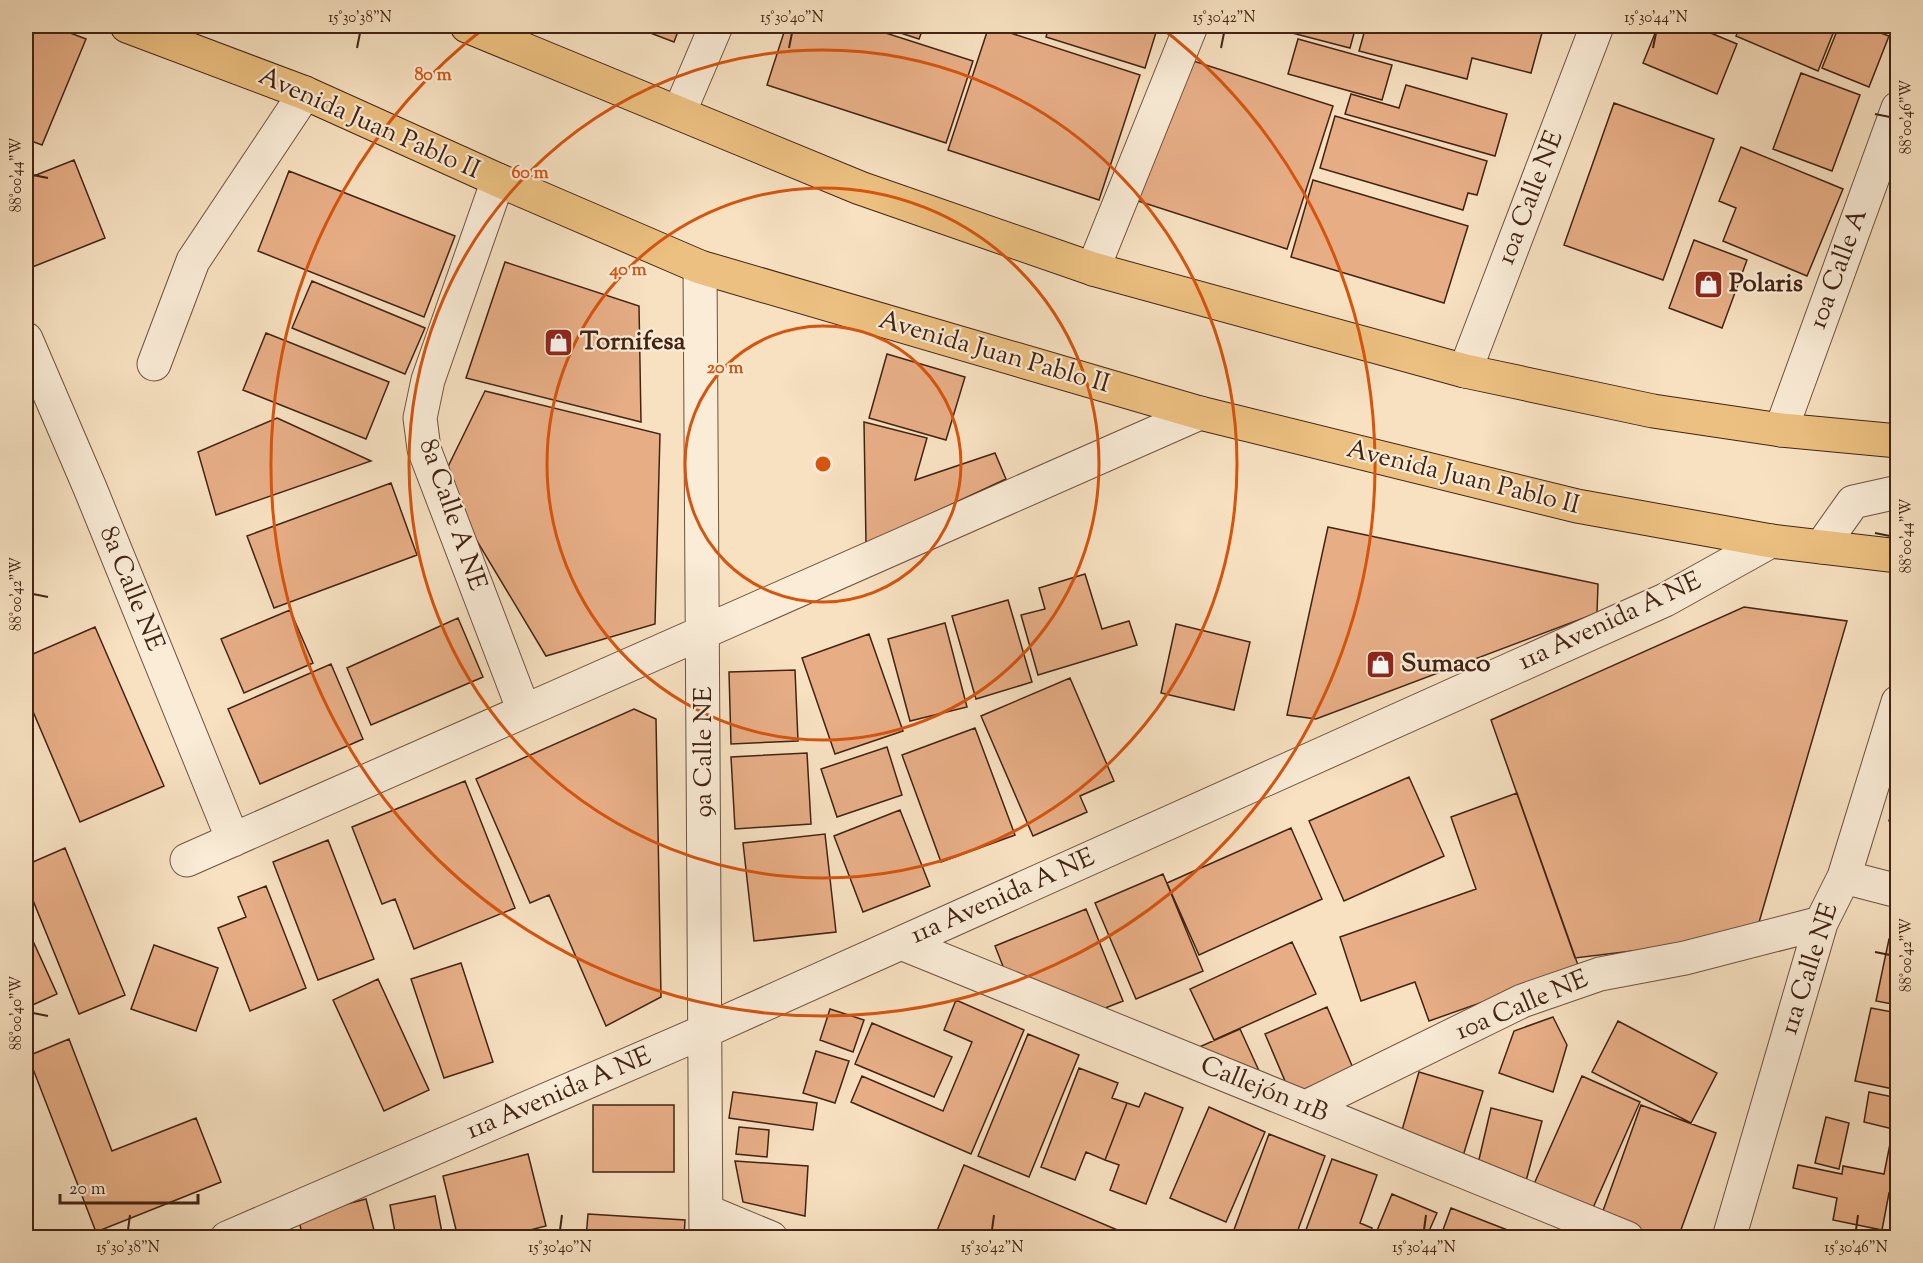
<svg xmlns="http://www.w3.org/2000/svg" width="1923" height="1263" font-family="'Sorts Mill Goudy',serif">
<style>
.building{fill:#e7ae86;stroke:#422314;stroke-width:1.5}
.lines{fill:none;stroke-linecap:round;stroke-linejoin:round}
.minor-casing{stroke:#6f523f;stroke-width:35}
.highway-casing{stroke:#422314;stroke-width:35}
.minor{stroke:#faecd7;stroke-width:33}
.highway{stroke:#ecc080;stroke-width:33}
.ticks{fill:none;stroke:#422314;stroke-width:2}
.ring{fill:none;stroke:#d7540d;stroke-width:3}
.labels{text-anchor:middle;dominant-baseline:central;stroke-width:4.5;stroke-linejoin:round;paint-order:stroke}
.street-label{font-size:26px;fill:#422314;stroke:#faecd7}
.poi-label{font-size:26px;font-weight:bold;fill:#422314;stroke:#faecd7;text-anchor:start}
.centre{fill:#d7540d;stroke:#faecd7;stroke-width:3}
.ring-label{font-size:18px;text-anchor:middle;font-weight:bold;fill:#d7540d;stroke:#faecd7;stroke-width:4.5;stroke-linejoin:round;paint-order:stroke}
.neatline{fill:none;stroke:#422314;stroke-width:2}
.ticks-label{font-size:15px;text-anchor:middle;fill:#422314}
</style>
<rect width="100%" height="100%" fill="#f7e1c1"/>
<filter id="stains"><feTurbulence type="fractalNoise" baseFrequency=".00333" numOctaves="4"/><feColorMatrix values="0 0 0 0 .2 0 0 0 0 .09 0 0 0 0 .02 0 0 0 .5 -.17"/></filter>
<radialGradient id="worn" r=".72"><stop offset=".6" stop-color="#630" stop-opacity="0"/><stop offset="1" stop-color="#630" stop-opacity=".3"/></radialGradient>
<!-- building -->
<path class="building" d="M26,26H52L86,39L42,145L26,139Z
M632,26H680L674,42Z
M786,26H864L973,61L946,143L767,85Z
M879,26H924L919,39Z
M989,26L1140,75L1099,200L948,150Z
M1049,26H1158L1145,68L1046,37Z
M1265,26H1356L1350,48Z
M1366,26H1529L1543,29L1531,73L1472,58L1467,79L1359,51Z
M1658,26H1694L1737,44L1717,94L1643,63Z
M1740,26H1836L1818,71L1736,36Z
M1839,26H1861L1889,36L1869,87L1822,68Z
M1298,39L1392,65L1382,100L1288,74Z
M1181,57L1333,106L1287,249L1135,200Z
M1801,73L1860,95L1832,171L1773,149Z
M1406,85L1507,114L1495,156L1345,114L1351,94L1399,108Z
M1614,103L1714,139L1663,280L1564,245Z
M1335,116L1487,161L1477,195L1468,193L1463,210L1320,168Z
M1741,147L1843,189L1807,276L1723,241L1736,208L1719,201Z
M74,160L105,238L30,268L26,255V179Z
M289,171L455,236L424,317L258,251Z
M1313,180L1468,226L1444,303L1291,257Z
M1694,240L1747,260L1722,328L1669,308Z
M505,262L639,306L641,422L466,378Z
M312,281L425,328L405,374L292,328Z
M266,333L389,382L366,439L243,390Z
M887,354L965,377L946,440L869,418Z
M485,391L660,434L655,624L546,656L441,481Z
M277,418L371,461L216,515L198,452Z
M864,422L927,438L915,480L995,453L1006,479L866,544Z
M391,483L417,555L274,608L247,536Z
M1328,527L1598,584L1597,613L1316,719L1287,715Z
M1085,574L1102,629L1129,621L1137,645L1038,675L1021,615L1045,609L1039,588Z
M1008,600L1032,682L976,699L952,616Z
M1744,607L1847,621L1755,936L1575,958L1491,720Z
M290,610L313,663L244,693L221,639Z
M458,618L483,677L371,725L347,668Z
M945,623L967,707L910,721L888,639Z
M1176,624L1250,642L1234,710L1161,693Z
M95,627L164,786L80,822L26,695V657Z
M869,634L903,731L835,754L802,658Z
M331,664L363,739L260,784L228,709Z
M795,670L798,741L731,744L729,672Z
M1070,678L1114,781L1080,796L1087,812L1033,836L981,716Z
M634,709L656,719L661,997L606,1026L549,895L530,903L476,779Z
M975,728L1015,835L941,862L902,755Z
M887,747L902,795L837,817L821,769Z
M807,753L811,824L735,829L731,757Z
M1409,777L1444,856L1344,901L1309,821Z
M465,781L515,908L414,949L395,899L382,904L352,827Z
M1898,787V823L1889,821Z
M1517,793L1579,968L1429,1021L1415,982L1361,1001L1340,937L1476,889L1451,817Z
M900,810L930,886L863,912L834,836Z
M1291,828L1322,899L1199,955L1167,883Z
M825,834L836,932L754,941L743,843Z
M328,840L374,959L318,980L273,862Z
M65,848L125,995L79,1014L26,883V865Z
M1163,874L1203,971L1136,999L1095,903Z
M266,886L306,988L250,1011L218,928L246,917L238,897Z
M1086,909L1123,1001L1080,1018L1010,984L995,946Z
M28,930L57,994L26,1008V931Z
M1889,939L1898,940V1005L1876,1001Z
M1292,942L1316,994L1214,1040L1190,989Z
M154,945L218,968L196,1031L131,1009Z
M461,963L493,1062L444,1078L411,979Z
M378,979L429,1090L384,1111L333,1000Z
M956,1000L1024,1030L971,1154L851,1102L862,1076L943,1111L972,1042L944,1030Z
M1327,1007L1353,1068L1291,1095L1265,1034Z
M1871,1008L1898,1013V1090L1855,1081Z
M830,1009L864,1020L853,1052L820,1040Z
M1553,1017L1567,1045L1553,1092L1499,1073L1514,1031Z
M1618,1021L1717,1073L1691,1123L1592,1072Z
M872,1023L952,1057L934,1097L855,1064Z
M1240,1029L1265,1084L1179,1056Z
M1028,1034L1079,1055L1029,1177L978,1156Z
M69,1039L112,1151L196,1118L221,1182L96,1232L28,1056Z
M816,1051L849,1061L835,1103L803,1093Z
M1079,1068L1118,1083L1112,1098L1127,1103L1105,1160L1086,1152L1075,1180L1041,1167Z
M1419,1072L1483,1091L1463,1156L1400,1137Z
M1582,1076L1640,1102L1588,1219L1530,1193Z
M733,1092L817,1103L813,1130L729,1118Z
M1869,1092L1898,1098V1195L1889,1193L1882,1230L1833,1220L1837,1198L1793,1188L1798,1165L1842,1174L1843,1166L1884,1174L1893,1129L1864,1122Z
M1145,1093L1183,1108L1146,1204L1110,1190L1119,1165L1105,1160L1127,1103L1139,1107Z
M593,1105H674V1172H593Z
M1641,1105L1716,1133L1678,1238H1644L1599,1222Z
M1209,1107L1265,1132L1226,1222L1170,1198Z
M1491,1108L1542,1121L1526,1181L1477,1168Z
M1826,1117L1849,1123L1839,1169L1815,1163Z
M739,1127L769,1130L767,1157L736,1154Z
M1269,1134L1325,1156L1295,1238H1231Z
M528,1154L546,1226L498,1238H458L443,1176Z
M1332,1159L1377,1175L1360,1223L1372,1228L1369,1238H1303Z
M735,1161L808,1166L805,1216L743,1202Z
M964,1165L1134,1237L934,1238Z
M1392,1194L1437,1213L1426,1238H1374Z
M435,1196L443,1238H396L390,1205Z
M366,1199L376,1238H303L298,1217Z
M1451,1208L1510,1231L1507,1238H1440Z
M588,1214L685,1220L684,1238H586Z"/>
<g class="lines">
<defs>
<path id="minor" d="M679,113L716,26
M498,180L428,380L420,418L424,449L524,711
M700,267L706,1238
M1093,269L1191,26
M26,339L90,488L233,840
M154,364L193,261L305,93
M1465,371L1597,26
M1781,430L1898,108
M1821,547L1853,502L1898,492
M187,860L1200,413
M1844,877L1898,891
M901,943L1627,1238
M1306,1107L1522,1001L1600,974L1685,958L1821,923
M706,1211L771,1238
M227,1238L705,1031L1665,600L1771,541
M1729,1238L1821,923L1844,877L1898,702"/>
<path id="highway" d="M127,26L305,93L498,180L700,267L1200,413L1577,506L1771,541L1898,556
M467,26L860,188L1093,269L1465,371L1653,411L1781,430L1898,441"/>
</defs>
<!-- minor casing -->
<use href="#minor" class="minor-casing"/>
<!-- highway casing -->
<use href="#highway" class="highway-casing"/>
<!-- minor -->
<use href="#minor" class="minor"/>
<!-- highway -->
<use href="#highway" class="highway"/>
</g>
<!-- ticks -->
<path class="ticks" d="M357,48L360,33M789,48L792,33M1221,48L1224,33M1653,48L1656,33M1875,114L1890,117M33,175L48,178M1875,533L1890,536M33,594L48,597M1875,952L1890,955M33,1013L48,1016M128,1230L130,1215M560,1230L562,1215M992,1230L994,1215M1424,1230L1426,1215M1856,1230L1858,1215"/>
<!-- distance rings -->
<g class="ring">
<circle cx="823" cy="464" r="138"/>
<circle cx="823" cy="464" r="276"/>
<circle cx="823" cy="464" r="414"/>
<path d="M1159 26A552 552 0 1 1 487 26"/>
</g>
<!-- icons -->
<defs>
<symbol id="shop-square" viewBox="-11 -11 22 22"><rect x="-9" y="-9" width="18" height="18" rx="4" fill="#8f2418" stroke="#faecd7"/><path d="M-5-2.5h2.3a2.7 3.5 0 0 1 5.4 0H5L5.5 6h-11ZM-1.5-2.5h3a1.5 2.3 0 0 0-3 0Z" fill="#fff"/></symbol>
</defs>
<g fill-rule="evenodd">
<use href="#shop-square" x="1692" y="268" width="33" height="33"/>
<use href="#shop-square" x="542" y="326" width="33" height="33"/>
<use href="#shop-square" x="1364" y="648" width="33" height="33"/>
</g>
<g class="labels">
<!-- street labels -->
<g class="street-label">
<text transform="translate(369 124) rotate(24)">Avenida Juan Pablo II</text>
<text transform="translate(1531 198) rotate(-69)">10a Calle NE</text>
<text transform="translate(1839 269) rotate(-70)">10a Calle A</text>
<text transform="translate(994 353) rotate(16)">Avenida Juan Pablo II</text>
<text transform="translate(1463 478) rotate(14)">Avenida Juan Pablo II</text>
<text transform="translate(452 515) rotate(71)">8a Calle A NE</text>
<text transform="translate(131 589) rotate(68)">8a Calle NE</text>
<text transform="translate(1610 622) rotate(-25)">11a Avenida A NE</text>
<text transform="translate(704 752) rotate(-90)">9a Calle NE</text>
<text transform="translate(1003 897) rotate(-24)">11a Avenida A NE</text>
<text transform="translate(1810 969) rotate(-72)">11a Calle NE</text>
<text transform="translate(1522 1006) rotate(-23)">10a Calle NE</text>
<text transform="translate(1264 1090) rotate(22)">Callejón 11B</text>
<text transform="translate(559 1094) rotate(-23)">11a Avenida A NE</text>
</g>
<!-- poi labels -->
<g class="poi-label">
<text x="1729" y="284">Polaris</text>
<text x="580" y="342">Tornifesa</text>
<text x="1401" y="664">Sumaco</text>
</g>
</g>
<circle cx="823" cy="464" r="9" class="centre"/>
<g class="ring-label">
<text x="433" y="80">80 m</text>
<text x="530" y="178">60 m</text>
<text x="628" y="275">40 m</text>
<text x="725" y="373">20 m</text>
</g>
<!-- margin -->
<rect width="1923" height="1263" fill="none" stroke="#f7e1c1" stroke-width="66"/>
<!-- scale -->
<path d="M60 1194v9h138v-9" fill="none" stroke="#422314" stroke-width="3"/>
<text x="69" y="1194" font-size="18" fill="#422314" stroke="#faecd7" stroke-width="4.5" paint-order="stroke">20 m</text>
<rect x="33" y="33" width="1857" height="1197" class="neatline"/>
<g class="ticks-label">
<text x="360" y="22">15°30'38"N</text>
<text x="792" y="22">15°30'40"N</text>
<text x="1224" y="22">15°30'42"N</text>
<text x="1656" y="22">15°30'44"N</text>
<text transform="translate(1906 117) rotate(-90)" y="5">88°00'46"W</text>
<text transform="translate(16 175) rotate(-90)" y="5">88°00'44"W</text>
<text transform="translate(1906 536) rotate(-90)" y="5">88°00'44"W</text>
<text transform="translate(16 594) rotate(-90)" y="5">88°00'42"W</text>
<text transform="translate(1906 955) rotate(-90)" y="5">88°00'42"W</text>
<text transform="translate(16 1013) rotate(-90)" y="5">88°00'40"W</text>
<text x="128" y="1252">15°30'38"N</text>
<text x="560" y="1252">15°30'40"N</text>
<text x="992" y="1252">15°30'42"N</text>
<text x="1424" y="1252">15°30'44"N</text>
<text x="1856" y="1252">15°30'46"N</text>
</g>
<rect width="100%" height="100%" filter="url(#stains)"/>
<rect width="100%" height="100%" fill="url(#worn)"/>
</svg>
